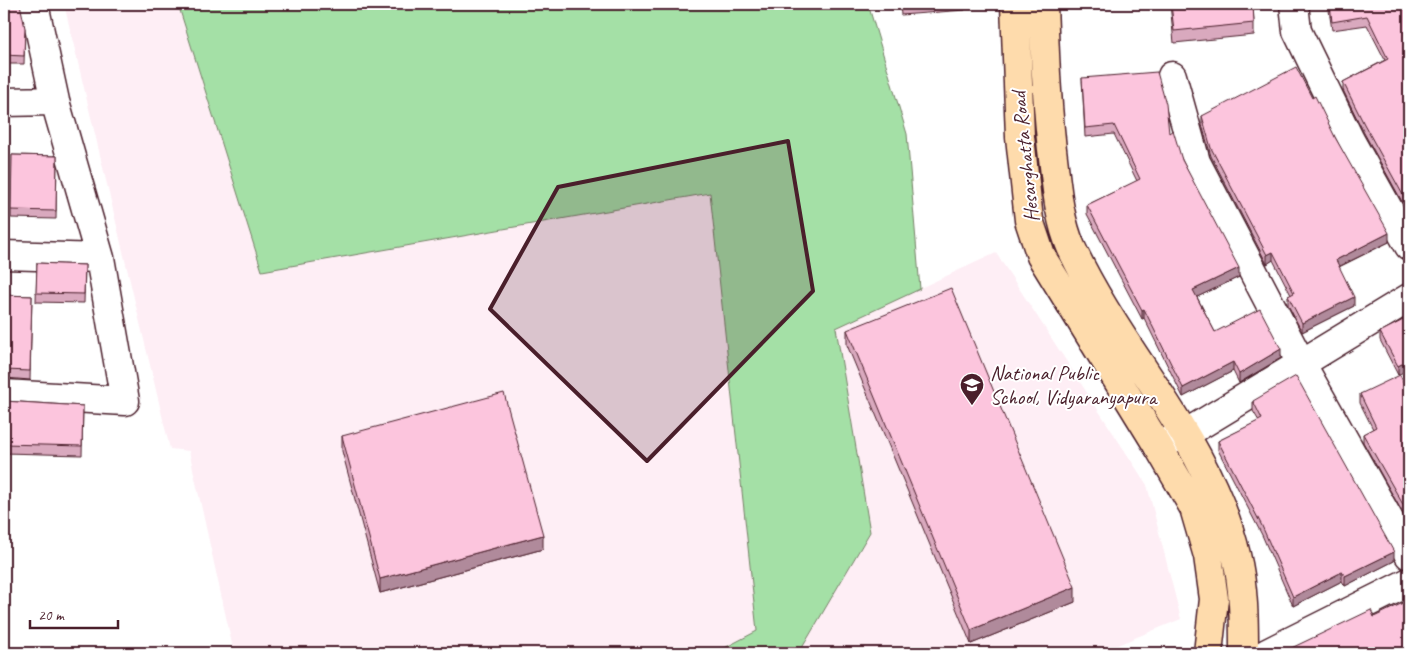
<svg xmlns="http://www.w3.org/2000/svg" width="1413" height="657" font-family="Caveat,sans-serif">
<style>
.built{fill:#feeef5}
.green{fill:#a4e0a6;stroke:#778068}
.lines{fill:none;stroke-linecap:round;stroke-linejoin:round}
.street-casing{stroke:#4a1f2b;stroke-width:31}
.primary-casing{stroke:#4a1f2b;stroke-width:31}
.street{stroke:#fff;stroke-width:28}
.primary{stroke:#fedbac;stroke-width:28}
.wall{fill:#d9a9be;stroke:#4a1f2b}
.shaded-wall{fill:#b08a9b;stroke:#4a1f2b}
.building{fill:#fcc5dd;stroke:#4a1f2b}
.marked{fill:#4a1f2b;fill-opacity:0.2;stroke:#4a1f2b;stroke-width:4;stroke-linejoin:round}
.labels{text-anchor:middle;dominant-baseline:central;stroke-width:4;stroke-linejoin:round;paint-order:stroke}
.street-label{font-size:21px;fill:#4a1f2b;stroke:#fff}
.poi-label{font-size:21px;fill:#4a1f2b;stroke:#fff;text-anchor:start}
</style>
<rect width="100%" height="100%" fill="#fff"/>
<filter id="ink" filterUnits="userSpaceOnUse"><feTurbulence type="fractalNoise" baseFrequency=".02" numOctaves="2"/><feDisplacementMap in="SourceGraphic" scale="10" xChannelSelector="R" yChannelSelector="G"/><feConvolveMatrix kernelMatrix="1 2 1 2 8 2 1 2 1" color-interpolation-filters="sRGB"/></filter>
<g filter="url(#ink)">
<!-- built -->
<path class="built" d="M64,4H178L262,271L710,193L757,631L715,653H234L189,451L170,449Z
M996,253L1147,485L1181,619L1098,653H799L870,532L836,327Z"/>
<!-- green -->
<path class="green" d="M178,4H868L907,134L920,289L836,328L870,532L799,653H715L757,631L710,193L262,271Z"/>
<g class="lines">
<defs>
<path id="street" d="M1294,4L1297,31L1350,140L1409,246
M1172,76L1196,162L1301,363L1409,555
M4,102L55,101
M4,255L100,258
M4,394L125,401L100,258L55,101L34,4
M1158,446L1185,434L1409,298
M1267,653L1409,582"/>
<path id="primary" d="M1015,4L1020,137L1029,220L1041,256L1158,446L1194,508L1208,556L1214,599L1208,653
M1043,4C1045,58 1047,112 1054,166C1057,192 1060,222 1071,247C1120,353 1209,439 1236,555C1244,587 1244,621 1244,653"/>
</defs>
<!-- street casing -->
<use href="#street" class="street-casing"/>
<!-- primary casing -->
<use href="#primary" class="primary-casing"/>
<!-- street -->
<use href="#street" class="street"/>
<!-- primary -->
<use href="#primary" class="primary"/>
</g>
<!-- wall -->
<path class="wall" d="M4,4L25,28L24,64H4Z
M900,4H965V10L901,15Z
M1170,4H1253L1254,23V35L1174,43Z
M1328,4H1409V214L1364,133L1343,90V82L1385,60L1367,25L1332,30Z
M1082,78L1169,133L1239,277L1197,297L1215,332L1281,358L1239,383L1233,371L1183,397L1144,318L1142,319L1087,214V205L1137,181L1114,134L1085,137Z
M1312,98L1336,139L1389,242L1339,267L1354,306L1302,332L1288,305V296L1291,295L1273,260L1267,264L1211,156L1202,125V116Z
M12,155L57,156L56,219L11,218Z
M37,263L85,265L84,303L36,302Z
M4,295L32,296L30,380L5,378V360H4Z
M1409,317L1398,375L1380,340V332Z
M847,330L1075,602L971,644L847,345Z
M1360,394L1409,395V524L1363,442V434L1373,429L1360,403Z
M4,401L83,406L82,455L4,453Z
M1253,401L1394,561L1345,586L1342,581L1293,606L1262,535L1218,450V441L1259,421L1253,411Z
M342,436L543,549L380,593L342,451Z"/>
<!-- shaded-wall -->
<path class="shaded-wall" d="M1389,233V242L1336,268V260Z
M1273,252V260L1267,264V255Z
M1239,268V277L1193,299V290Z
M1354,297V306L1302,332V323Z
M1144,309V318L1142,319V310Z
M1281,349V358L1239,383V374Z
M1409,360V369L1398,375V366Z
M1233,362V371L1183,397V388Z
M543,535V549L380,593V579Z
M1394,552V561L1345,586V576Z
M1342,572V581L1293,606V597Z
M1075,587V602L971,644V630Z"/>
<!-- building -->
<path class="building" d="M4,4H20L25,28L24,56L4,55Z
M1171,4H1253L1254,23L1174,31Z
M1330,4H1409V206L1364,124L1343,82L1388,59L1367,16L1332,22Z
M1296,67L1312,98L1315,96L1336,139L1389,233L1336,260L1354,297L1302,323L1288,296L1294,293L1273,252L1267,255L1211,148L1202,116Z
M1157,72L1166,104L1169,133L1173,130L1182,160L1239,268L1193,290L1215,332L1260,309L1281,349L1239,374L1233,362L1183,388L1144,309L1142,310L1087,205L1140,179L1114,125L1085,128L1082,78Z
M12,155L57,156L56,211L11,210Z
M37,263L85,265L84,294L36,293Z
M951,288L1075,587L971,630L847,330Z
M4,295L32,296L30,371L5,370V352H4Z
M1409,317V360L1398,366L1380,332Z
M1400,375L1409,395V515L1363,434L1376,427L1360,394Z
M1296,376L1394,552L1345,576L1342,572L1293,597L1262,526L1218,441L1262,419L1253,401Z
M504,393L543,535L380,579L342,436Z
M4,401L83,406L82,446L4,444Z
M1409,600V653H1281L1371,610L1374,617Z"/>
</g>
<!-- marked area -->
<path class="marked" d="M788,141L813,291L647,461L490,309L558,187Z"/>
<!-- icons -->
<defs>
<symbol id="school-pin" viewBox="-11 -11 22 30"><path d="M0 17L-7.5 6A9.5 9.5 0 1 1 7.5 6Z" fill="#4a1f2b" stroke="#fff"/><path d="M0-5L7-2L0 1L-7-2ZM-4 1L0 2.5L4 1V4Q0 6-4 4Z" fill="#fff"/></symbol>
</defs>
<g fill-rule="evenodd">
<use href="#school-pin" x="958" y="371" width="28" height="38"/>
</g>
<g class="labels">
<!-- street labels -->
<g class="street-label">
<text transform="translate(1025 157) rotate(-96)">Hesarghatta Road</text>
</g>
<!-- poi labels -->
<g class="poi-label">
<text x="990" y="373">National Public<tspan x="990" dy="24">School, Vidyaranyapura</tspan></text>
</g>
</g>
<!-- margin -->
<rect width="1413" height="657" fill="none" stroke="#fff" stroke-width="20"/>
<rect x="10" y="10" width="1393" height="637" fill="none" stroke="#4a1f2b" stroke-width="2" filter="url(#ink)"/>
<!-- scale -->
<path d="M30 620v8h88v-8" fill="none" stroke="#4a1f2b" stroke-width="2.5"/>
<text x="38" y="620" font-size="15" fill="#4a1f2b" stroke="#ffffff" stroke-width="4" paint-order="stroke">20 m</text>
</svg>
